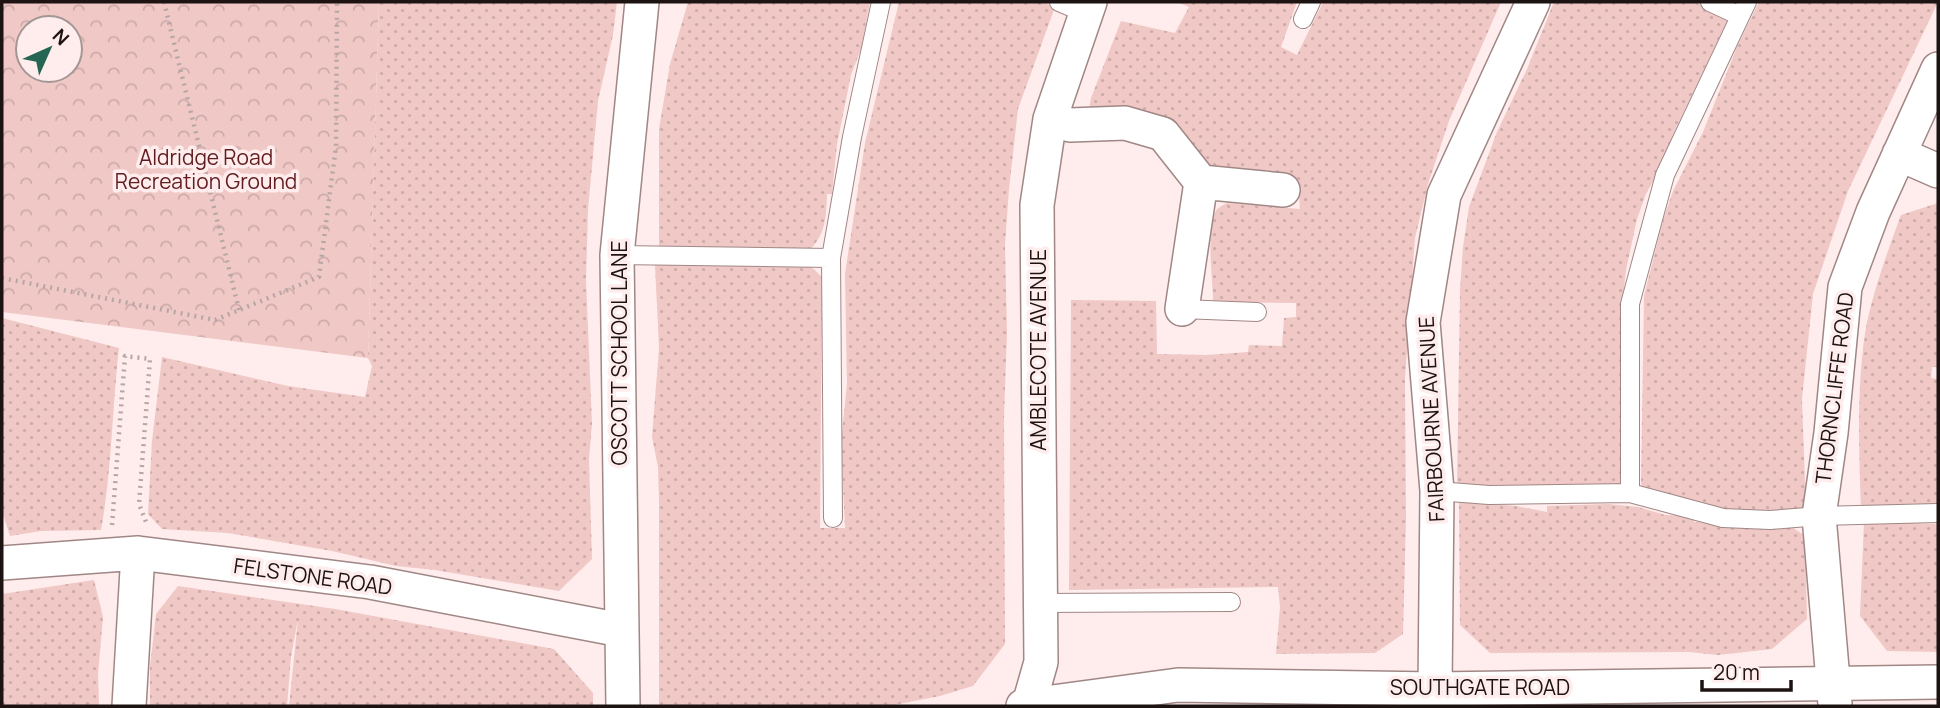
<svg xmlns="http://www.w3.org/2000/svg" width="1940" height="708" font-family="Manrope,sans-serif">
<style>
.park{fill:url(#park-crowns);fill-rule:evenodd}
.garden{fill:url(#garden-dots)}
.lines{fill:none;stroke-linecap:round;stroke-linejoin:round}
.lane-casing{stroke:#a08785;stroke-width:20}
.street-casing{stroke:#a08785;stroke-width:36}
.path{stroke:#b6a7a6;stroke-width:4.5;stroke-dasharray:2 5;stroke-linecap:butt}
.lane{stroke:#fff;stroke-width:18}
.street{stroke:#fff;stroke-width:33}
.labels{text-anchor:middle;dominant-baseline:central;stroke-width:7;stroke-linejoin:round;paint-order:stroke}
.park-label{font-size:21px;fill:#621c1f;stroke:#feedec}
.street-label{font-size:21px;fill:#1c1312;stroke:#feedec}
</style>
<defs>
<pattern id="park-crowns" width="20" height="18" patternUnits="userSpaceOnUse" patternTransform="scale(1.75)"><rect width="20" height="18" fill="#f0c8c6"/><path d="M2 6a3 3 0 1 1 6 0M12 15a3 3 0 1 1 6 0" fill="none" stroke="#cdaba9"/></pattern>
<pattern id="garden-dots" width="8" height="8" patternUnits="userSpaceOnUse" patternTransform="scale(1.75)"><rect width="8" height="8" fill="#f0c8c6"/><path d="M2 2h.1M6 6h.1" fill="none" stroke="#cdaba9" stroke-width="1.8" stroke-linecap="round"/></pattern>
</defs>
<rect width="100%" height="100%" fill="#feedec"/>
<!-- park -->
<path class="park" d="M2,2H379L368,358L2,312ZM28,28H70V70H28Z"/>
<!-- garden -->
<path class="garden" d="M379,2H617L613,35L598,101L588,209L586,280L592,424L589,459L592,559L559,591L435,570L396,566L332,551L228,533L162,529L148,514L152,441L162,357L288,386L365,397L372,366L368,358Z
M688,2H870L861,49L851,75L837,144L832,194H827C826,219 826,233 809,251L659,249V129L670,64Z
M899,2H1043L1055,7L1018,109L1009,189L1005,245L1007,332L1004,416L1005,644L973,686L940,696L889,706H659V500L658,467L652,437L659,348L655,265L810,266L822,277L820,528H845L841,443L847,384L845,274L865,143Z
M1177,2H1297L1281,47L1297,55L1323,2H1501L1449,121L1428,184L1415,238L1405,379L1406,519L1403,634L1375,653L1276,654L1280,607L1278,587L1069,590L1071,300L1156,301L1157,354L1207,355L1248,352L1249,345L1282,346L1284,318L1296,317V303L1213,302C1213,278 1206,235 1215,213C1217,207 1222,206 1227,203L1300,209L1298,180L1267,170L1220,175L1089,109L1091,98L1121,21L1175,33L1189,7Z
M1554,2H1694L1729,17L1673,134L1661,167L1646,194L1637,219L1626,270L1623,297V486H1457L1460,290L1463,247L1469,207L1497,132L1527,69Z
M1759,2H1938L1848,191L1813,294L1802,399L1806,512H1733L1644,493L1641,483L1644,296L1663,220L1673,191L1703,132L1737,47Z
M1938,203V367H1932L1931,378L1938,379V511L1861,510C1859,451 1856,380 1867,322C1875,286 1888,250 1901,215Z
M2,318L119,348C112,408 112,469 101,530L41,531L10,536L2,511Z
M1459,501L1516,506L1547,512V506L1608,504L1638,507L1665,515L1694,516V522L1792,527L1805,536L1807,619L1772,649L1718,655L1689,652L1490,653L1460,625Z
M1864,522L1938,524V652L1887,651L1860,616Z
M94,580L103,617L98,674L99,706H2V594Z
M178,586L335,609L554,649L593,693V706H289L298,619L291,657L287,706H150V667L156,614Z"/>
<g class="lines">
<defs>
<path id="lane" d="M1059,2L1085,13
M1710,2L1740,16
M1303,19L1311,2
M617,255L831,258L833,518
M831,258L852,137L881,2
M1182,309L1257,312
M1437,491L1489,495L1630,493L1723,518L1770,520L1819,516L1938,513
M1630,493V304L1665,175L1747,2
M1040,603L1231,602"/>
<path id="street" d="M1050,119L1070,125L1125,123L1163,134L1201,182L1182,309
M1899,154L1938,171
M1201,182L1283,190
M2,563L138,553L370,582L621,630
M1435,689L1437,491L1423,322L1444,195L1533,2
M1029,704L1041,662L1037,205L1050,119L1090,2
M1835,704L1819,516L1831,433L1845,287L1873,212L1938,69
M129,706L138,553
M623,706L617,255L642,2
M1023,706L1178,685L1435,689L1938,682"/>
</defs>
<!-- lane casing -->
<use href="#lane" class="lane-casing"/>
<!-- street casing -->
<use href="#street" class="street-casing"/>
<!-- path -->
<path class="path" d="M164,2L239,310
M2,278L215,320L319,277L336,146L337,2
M112,525L125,356L150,359L139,504L146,522"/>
<!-- lane -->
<use href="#lane" class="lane"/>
<!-- street -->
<use href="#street" class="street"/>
</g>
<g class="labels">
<!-- park labels -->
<g class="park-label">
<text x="206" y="157">Aldridge Road<tspan x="206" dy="24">Recreation Ground</tspan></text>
</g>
<!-- street labels -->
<g class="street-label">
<text transform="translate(1038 350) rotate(-90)">AMBLECOTE AVENUE</text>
<text transform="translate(619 353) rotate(-90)">OSCOTT SCHOOL LANE</text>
<text transform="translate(1834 388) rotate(-83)">THORNCLIFFE ROAD</text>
<text transform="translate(1431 419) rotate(-93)">FAIRBOURNE AVENUE</text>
<text transform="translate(313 576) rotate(8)">FELSTONE ROAD</text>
<text x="1480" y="687">SOUTHGATE ROAD</text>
</g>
</g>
<!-- border -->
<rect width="1940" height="708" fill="none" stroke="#1c1312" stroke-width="7"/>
<!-- north arrow -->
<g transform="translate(49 49) rotate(45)"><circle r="33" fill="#feedec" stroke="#a49695" stroke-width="2"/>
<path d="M0-5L12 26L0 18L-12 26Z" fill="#256554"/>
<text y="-10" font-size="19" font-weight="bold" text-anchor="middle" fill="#1c1312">N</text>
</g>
<!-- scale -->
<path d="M1702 680v10h89v-10" fill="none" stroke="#1c1312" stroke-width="3.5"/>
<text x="1713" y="680" font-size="21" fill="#1c1312" stroke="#feedec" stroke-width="5" paint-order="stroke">20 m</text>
</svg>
